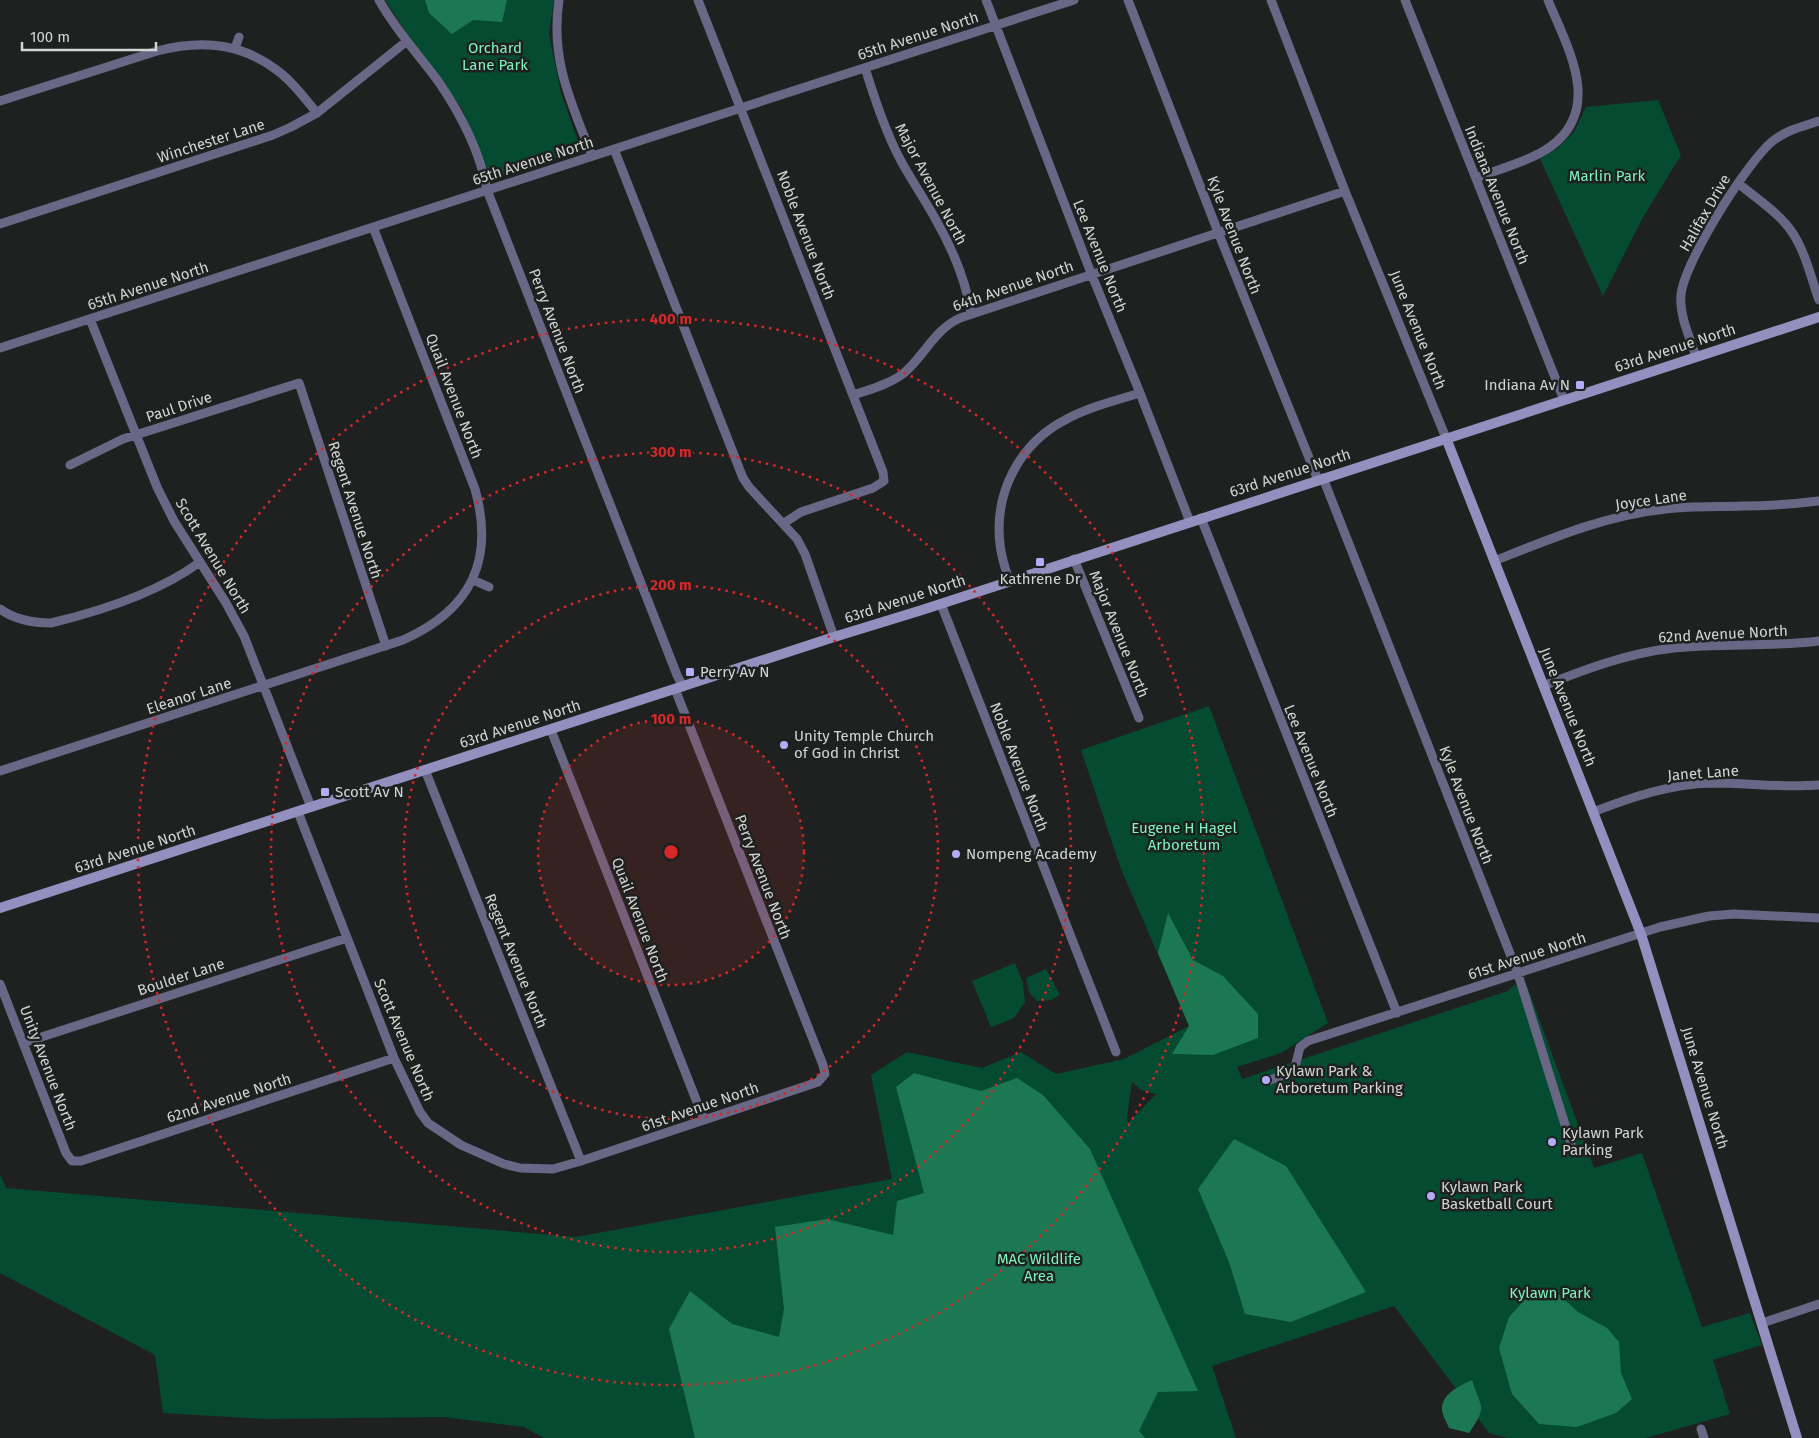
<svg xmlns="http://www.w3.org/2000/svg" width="1819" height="1438" font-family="'Fira Sans',sans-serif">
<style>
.green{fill:#054b31;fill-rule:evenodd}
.water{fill:#1b7853}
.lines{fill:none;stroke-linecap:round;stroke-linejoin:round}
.street{stroke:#696785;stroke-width:9}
.secondary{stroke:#9390bf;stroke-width:10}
.ring{fill:none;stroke:#d62828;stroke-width:2.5;stroke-dasharray:2.5 5}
.poi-dot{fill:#b3adf9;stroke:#1f2120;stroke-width:2}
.labels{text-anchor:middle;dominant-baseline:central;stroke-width:5;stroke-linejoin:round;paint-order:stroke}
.street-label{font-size:15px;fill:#d3d5d4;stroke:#1f2120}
.park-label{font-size:15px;fill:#7ef3bc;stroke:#1f2120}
.poi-label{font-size:15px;fill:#d3d5d4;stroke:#1f2120;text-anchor:start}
.centre{fill:#d62828;stroke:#1f2120;stroke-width:2.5}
.ring-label{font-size:15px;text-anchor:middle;font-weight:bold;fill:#d62828;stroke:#1f2120;stroke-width:5;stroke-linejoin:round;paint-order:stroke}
</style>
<rect width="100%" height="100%" fill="#1f2120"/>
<!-- green -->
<path class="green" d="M385,0H554L549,34L561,93L581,150L492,180L462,109L408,35Z
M1658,100L1681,155L1642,219L1603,296L1540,159L1556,149L1574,132L1586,107Z
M1209,706L1328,1023L1281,1053L1237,1067L1242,1079L1508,991L1514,985L1527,986L1594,1168L1642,1153L1702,1327L1750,1313L1762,1345L1713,1360L1730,1414L1646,1438H1508L1489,1433L1394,1306L1212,1366L1236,1438H544L524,1427L443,1417L265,1419L163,1413L155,1355L0,1273V1174L6,1188L576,1237L892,1179L871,1075L907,1052L982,1068L1021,1052L1056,1074L1124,1059L1189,1026L1121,869L1081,750ZM1132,1082L1141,1090L1156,1094L1128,1123L1127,1116Z
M1015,963L1023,983L1025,1002L1014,1018L991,1027L972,981Z
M1046,969L1060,995L1050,1000L1037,1001L1029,992L1026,978Z"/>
<!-- water -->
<path class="water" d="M425,0H507L502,22L473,20L452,34L429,13Z
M1168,913L1193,960L1223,976L1258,1014V1038L1213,1055L1172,1054L1189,1026L1158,953Z
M914,1073L981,1091L1017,1078L1043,1095L1090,1149L1198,1391L1158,1392L1139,1431L1145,1438H695L669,1329L690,1291L732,1324L779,1337L784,1309L775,1227L827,1219L893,1235L897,1201L924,1193L896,1087Z
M1234,1139L1286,1166L1366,1292L1291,1322L1245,1314L1229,1262L1198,1189Z
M1555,1291L1578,1312L1607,1328L1619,1342L1621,1373L1632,1399L1616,1413L1577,1427L1539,1424L1512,1394L1499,1348L1509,1317L1530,1294Z
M1472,1380C1481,1409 1488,1405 1469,1433L1449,1428C1447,1423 1442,1415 1442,1409C1442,1393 1460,1386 1472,1380Z"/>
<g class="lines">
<!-- street -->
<path class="street" d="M379,0C395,29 418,54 438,81C460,113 480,152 487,190L677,675L683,687
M559,0C550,60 571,102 592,156
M698,0L883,472L884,481L873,488L801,512L784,523
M986,0L1091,273L1140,393L1190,522
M1128,0L1218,232L1318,480
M1271,0L1345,191L1446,438
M1405,0L1564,400
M235,48L239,37
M865,68C875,99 885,131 901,161C912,181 925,200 936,220C952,248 966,282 971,313
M0,101L157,51C204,39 245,43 283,75C296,86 306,100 317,113
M614,149L743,478L749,487L797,539L805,554L834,637
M1476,178C1497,170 1532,160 1550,147C1604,108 1567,47 1548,0
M1738,183C1753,196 1772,208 1785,223C1804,244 1810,275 1819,300
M0,224L273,135L291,127L317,113L407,41
M90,319L157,487L174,521L226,603L244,636L311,807
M0,348L1074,0
M1696,357C1690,337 1679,316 1681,295C1684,262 1748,160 1774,140C1787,130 1804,126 1819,121
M854,395C871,389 890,384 904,373C925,355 934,330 960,318L1345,191
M70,465L123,439L299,383L386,646
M1323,478L1518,974L1572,1147
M1201,518L1397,1013
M1074,559L1139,718
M1494,561C1550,539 1606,515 1666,509C1691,506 1717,507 1743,506C1768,506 1793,504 1819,501
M473,580L489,587
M1009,582C1006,569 1001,557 1000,544C994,493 1019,444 1065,420C1088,407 1115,401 1140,393
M941,604L1116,1052
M0,609C15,620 32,623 51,623C101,611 158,593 200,562
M1543,686C1586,669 1628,653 1674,648C1722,643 1771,647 1819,641
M551,730L704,1120
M425,770L581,1161
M0,771L403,640C471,610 495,561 475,489L373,227
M298,812L394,1058L420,1112L428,1123L461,1145L504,1164L520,1168L553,1169L581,1161L818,1082L825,1074L823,1065L675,689
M1593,812C1632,797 1670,784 1712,783C1748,783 1783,788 1819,785
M0,984L66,1153L72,1161H81L394,1058
M23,1043L347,938
M1270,1080L1294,1071L1300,1047L1308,1041L1660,927L1709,916L1734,914L1819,918
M1762,1323L1819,1304
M1701,1429L1704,1438"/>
<!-- secondary -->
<path class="secondary" d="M1446,438L1641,934L1797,1438
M0,908L834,637L922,610L1819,317"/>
</g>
<!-- distance rings -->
<circle cx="671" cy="852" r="133" fill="#d62828" fill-opacity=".12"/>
<g class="ring">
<circle cx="671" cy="852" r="133"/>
<circle cx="671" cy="852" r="267"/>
<circle cx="671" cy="852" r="400"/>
<circle cx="671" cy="852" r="533"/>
</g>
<!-- markers -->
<g class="poi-dot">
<rect x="1575" y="380" width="10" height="10" rx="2.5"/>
<rect x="1035" y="557" width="10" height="10" rx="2.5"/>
<rect x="685" y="667" width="10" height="10" rx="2.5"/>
<circle cx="784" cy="745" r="5"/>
<rect x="320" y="787" width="10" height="10" rx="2.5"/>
<circle cx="956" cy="854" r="5"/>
<circle cx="1266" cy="1080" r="5"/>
<circle cx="1552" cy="1142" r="5"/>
<circle cx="1431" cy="1196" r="5"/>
</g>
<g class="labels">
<!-- street labels -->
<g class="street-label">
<text transform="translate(918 36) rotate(-18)">65th Avenue North</text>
<text transform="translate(211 141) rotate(-18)">Winchester Lane</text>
<text transform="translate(533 161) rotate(-18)">65th Avenue North</text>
<text transform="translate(931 184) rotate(62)">Major Avenue North</text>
<text transform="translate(1497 195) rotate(68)">Indiana Avenue North</text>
<text transform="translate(1705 213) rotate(-60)">Halifax Drive</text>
<text transform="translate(806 235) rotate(69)">Noble Avenue North</text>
<text transform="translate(1234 235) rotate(69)">Kyle Avenue North</text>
<text transform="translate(1100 256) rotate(68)">Lee Avenue North</text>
<text transform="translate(148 286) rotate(-18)">65th Avenue North</text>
<text transform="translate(1013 286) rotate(-19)">64th Avenue North</text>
<text transform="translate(1418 330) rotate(68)">June Avenue North</text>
<text transform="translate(557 331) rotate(69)">Perry Avenue North</text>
<text transform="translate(1675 348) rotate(-18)">63rd Avenue North</text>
<text transform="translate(454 396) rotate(69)">Quail Avenue North</text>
<text transform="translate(179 407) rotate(-18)">Paul Drive</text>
<text transform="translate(1290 473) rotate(-18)">63rd Avenue North</text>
<text transform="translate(1651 500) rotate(-8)">Joyce Lane</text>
<text transform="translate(355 510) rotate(72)">Regent Avenue North</text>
<text transform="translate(213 556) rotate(59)">Scott Avenue North</text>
<text transform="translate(905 599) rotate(-18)">63rd Avenue North</text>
<text transform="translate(1119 634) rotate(68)">Major Avenue North</text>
<text transform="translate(1723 634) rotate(-3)">62nd Avenue North</text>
<text transform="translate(189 696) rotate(-18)">Eleanor Lane</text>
<text transform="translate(1568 707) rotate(68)">June Avenue North</text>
<text transform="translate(520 724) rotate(-18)">63rd Avenue North</text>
<text transform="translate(1311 761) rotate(68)">Lee Avenue North</text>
<text transform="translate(1019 767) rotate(69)">Noble Avenue North</text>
<text transform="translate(1703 773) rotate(-4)">Janet Lane</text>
<text transform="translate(1466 805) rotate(69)">Kyle Avenue North</text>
<text transform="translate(135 849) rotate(-18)">63rd Avenue North</text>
<text transform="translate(763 877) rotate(69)">Perry Avenue North</text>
<text transform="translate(640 920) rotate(69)">Quail Avenue North</text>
<text transform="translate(1527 956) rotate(-18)">61st Avenue North</text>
<text transform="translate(516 961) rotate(68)">Regent Avenue North</text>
<text transform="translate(181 977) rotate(-18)">Boulder Lane</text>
<text transform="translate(404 1040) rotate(67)">Scott Avenue North</text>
<text transform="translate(48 1068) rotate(69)">Unity Avenue North</text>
<text transform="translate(1705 1088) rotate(73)">June Avenue North</text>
<text transform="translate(229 1098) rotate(-18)">62nd Avenue North</text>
<text transform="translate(700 1107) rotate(-19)">61st Avenue North</text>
</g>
<!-- park labels -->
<g class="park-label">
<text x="495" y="48">Orchard<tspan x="495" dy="17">Lane Park</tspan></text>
<text x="1607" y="176">Marlin Park</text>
<text x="1184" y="828">Eugene H Hagel<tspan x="1184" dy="17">Arboretum</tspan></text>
<text x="1039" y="1259">MAC Wildlife<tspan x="1039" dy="17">Area</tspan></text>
<text x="1550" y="1293">Kylawn Park</text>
</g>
<!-- poi labels -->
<g class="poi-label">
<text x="1570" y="385" text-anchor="end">Indiana Av N</text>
<text x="1040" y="579" text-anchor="middle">Kathrene Dr</text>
<text x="700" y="672">Perry Av N</text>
<text x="794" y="736">Unity Temple Church<tspan x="794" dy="17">of God in Christ</tspan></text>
<text x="335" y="792">Scott Av N</text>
<text x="966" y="854">Nompeng Academy</text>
<text x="1276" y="1071">Kylawn Park &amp;<tspan x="1276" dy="17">Arboretum Parking</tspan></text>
<text x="1562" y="1133">Kylawn Park<tspan x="1562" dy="17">Parking</tspan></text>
<text x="1441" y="1187">Kylawn Park<tspan x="1441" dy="17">Basketball Court</tspan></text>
</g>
</g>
<circle cx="671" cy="852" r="8" class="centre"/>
<g class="ring-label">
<text x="671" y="324">400 m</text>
<text x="671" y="457">300 m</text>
<text x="671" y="590">200 m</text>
<text x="671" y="724">100 m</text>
</g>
<!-- scale -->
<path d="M22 42v8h134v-8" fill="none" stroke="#d3d5d4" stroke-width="2.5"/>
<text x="30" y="42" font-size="15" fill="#d3d5d4" stroke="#1f2120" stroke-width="4" paint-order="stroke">100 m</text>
</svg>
